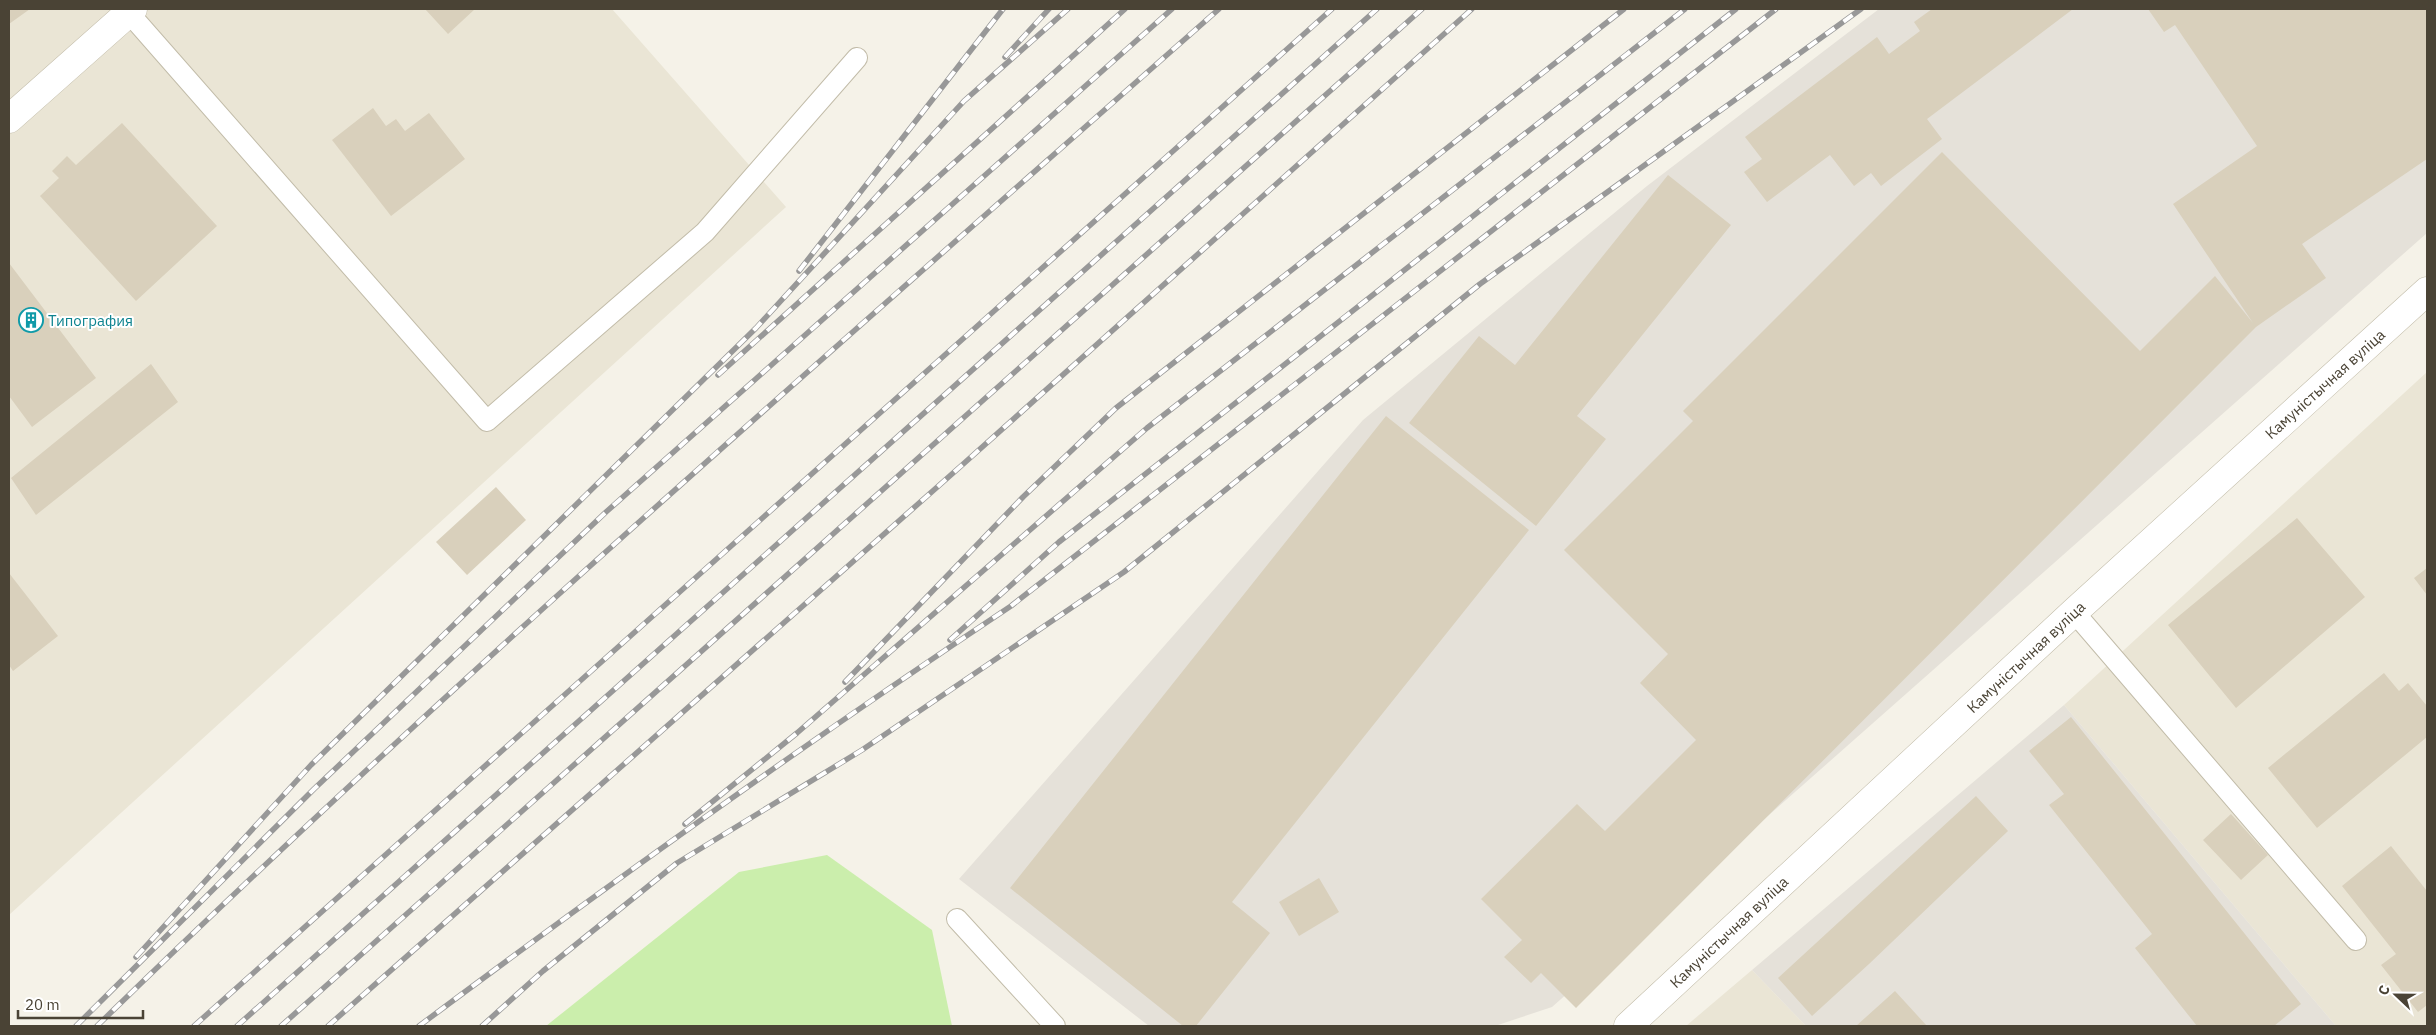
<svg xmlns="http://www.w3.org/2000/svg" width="2436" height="1035" font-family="'IBM Plex Sans',sans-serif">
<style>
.residential{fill:#eae5d5}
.industrial{fill:#e5e1d9}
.green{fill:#cbeeac}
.building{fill:#d9d0bc}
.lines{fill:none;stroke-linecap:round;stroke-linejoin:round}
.lane-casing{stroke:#c2bca9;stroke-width:22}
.street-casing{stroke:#c2bca9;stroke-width:29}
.lane{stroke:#fff;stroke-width:20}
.street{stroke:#fff;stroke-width:28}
.rail-casing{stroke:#989898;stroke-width:5.5}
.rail{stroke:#fff;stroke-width:4;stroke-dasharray:11;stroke-linecap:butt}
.labels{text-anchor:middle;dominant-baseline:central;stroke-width:4;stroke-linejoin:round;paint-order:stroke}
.culture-label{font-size:15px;fill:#0d838f;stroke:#fff;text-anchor:start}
.street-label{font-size:15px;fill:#4a4335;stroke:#fff}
</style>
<rect width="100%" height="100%" fill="#f5f2e8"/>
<!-- residential -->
<path class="residential" d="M9,9H612L786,207L9,915Z
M2427,372V1026H2336L2064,705Z
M1752,970L1806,1026H1686Z"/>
<!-- industrial -->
<path class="industrial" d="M1879,9H2427V233L1552,1007L1495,1026H1149L959,879L1363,420L1647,186Z
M2064,705L2336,1026H1806L1752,970Z"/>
<!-- green -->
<path class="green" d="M827,855L932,930L952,1026H546L739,872Z"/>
<!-- building -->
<path class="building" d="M9,9H30L9,24Z
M425,9H475L448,34Z
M1932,9H2073L1927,119L1942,139L1881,186L1871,173L1854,186L1830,155L1767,202L1744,172L1762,159L1745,137L1877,37L1889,54L1920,31L1914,22Z
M2148,9H2427V159L2302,244L2326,278L2256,327L1576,1008L1541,973L1531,983L1504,957L1522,940L1481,899L1577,804L1605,831L1696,740L1640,683L1668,654L1564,550L1693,421L1683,411L1942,152L2140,351L2215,276L2253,323L2173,204L2257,146L2175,25L2164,32Z
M373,108L386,126L396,119L405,131L429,113L465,159L391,216L332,140Z
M122,123L217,226L136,301L40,196L59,178L52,171L67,156L76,165Z
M1668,175L1731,225L1577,416L1606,439L1536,526L1409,423L1479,336L1515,365Z
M9,263L96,378L32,427L9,396Z
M151,364L178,402L36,515L11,478Z
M1386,416L1529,530L1232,902L1270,933L1196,1026H1183L1010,888Z
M496,487L526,520L467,575L436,542Z
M2297,518L2365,597L2236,708L2168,625Z
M2427,568V595L2414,578Z
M9,573L58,636L13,671L9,665Z
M2384,673L2399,691L2408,683L2427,706V737L2317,828L2268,768Z
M2071,717L2301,1004L2274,1026H2197L2135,948L2152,934L2049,805L2064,794L2029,751Z
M1976,796L2008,831L1869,964L1812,1016L1778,978Z
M2231,814L2268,855L2241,880L2203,840Z
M2391,846L2427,891V1005L2418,1012L2381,965L2396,954L2342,886Z
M1319,878L1339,912L1299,936L1279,902Z
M1895,991L1927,1026H1856Z"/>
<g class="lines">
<defs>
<path id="lane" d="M129,13L487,421L705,232L857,58
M2074,612L2356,940
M957,919L1055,1026"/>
<path id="street" d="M9,119L133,9
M1628,1026L2074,612L2427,291"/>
</defs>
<!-- lane casing -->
<use href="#lane" class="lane-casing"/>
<!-- street casing -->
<use href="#street" class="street-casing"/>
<!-- lane -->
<use href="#lane" class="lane"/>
<!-- street -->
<use href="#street" class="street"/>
<defs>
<path id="rail" d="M1005,57L1049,9
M799,271L1003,9
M718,375L1125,9
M950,640L1059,542L1736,9
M845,682L1023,497L1116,408L1624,9
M685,824L797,733L1147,428L1685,9
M136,957L311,765L756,328L964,101L1068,9
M76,1026L314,789L606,512L1172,9
M97,1026C458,674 841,343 1219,9
M194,1026L1332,9
M237,1026L1377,9
M281,1026L1422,9
M328,1026L961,466L1472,9
M419,1026C613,881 810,740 1011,606L1776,9
M482,1026L543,971L677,863L862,750L1124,572L1480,284L1861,9"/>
</defs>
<!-- rail casing -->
<use href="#rail" class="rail-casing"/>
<!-- rail -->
<use href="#rail" class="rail"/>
</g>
<!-- icons -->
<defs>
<symbol id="building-ring" viewBox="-11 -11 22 22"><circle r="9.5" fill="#fff" stroke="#0f9aa8" stroke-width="1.5"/><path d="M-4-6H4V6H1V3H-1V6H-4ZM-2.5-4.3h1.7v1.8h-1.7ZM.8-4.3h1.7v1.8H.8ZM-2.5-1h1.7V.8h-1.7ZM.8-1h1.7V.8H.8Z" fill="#0f9aa8"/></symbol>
</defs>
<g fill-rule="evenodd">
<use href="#building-ring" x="17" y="306" width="28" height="28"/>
</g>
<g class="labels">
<!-- culture labels -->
<g class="culture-label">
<text x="48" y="320">Типография</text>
</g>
<!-- street labels -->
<g class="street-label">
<text transform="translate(2325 384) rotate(-42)">Камуністычная вуліца</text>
<text transform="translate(2026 657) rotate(-43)">Камуністычная вуліца</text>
<text transform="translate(1729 932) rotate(-43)">Камуністычная вуліца</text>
</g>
</g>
<!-- border -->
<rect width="2436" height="1035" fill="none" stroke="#4a4335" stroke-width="20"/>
<!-- north arrow -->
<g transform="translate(2396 995) rotate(292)" stroke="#ffffff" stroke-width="4" paint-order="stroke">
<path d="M0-4L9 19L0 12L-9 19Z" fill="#4a4335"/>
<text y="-8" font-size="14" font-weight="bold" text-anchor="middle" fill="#4a4335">С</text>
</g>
<!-- scale -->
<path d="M18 1010v8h125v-8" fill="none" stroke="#4a4335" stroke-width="2.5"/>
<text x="25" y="1010" font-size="15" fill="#4a4335" stroke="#ffffff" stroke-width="4" paint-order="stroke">20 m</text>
</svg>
